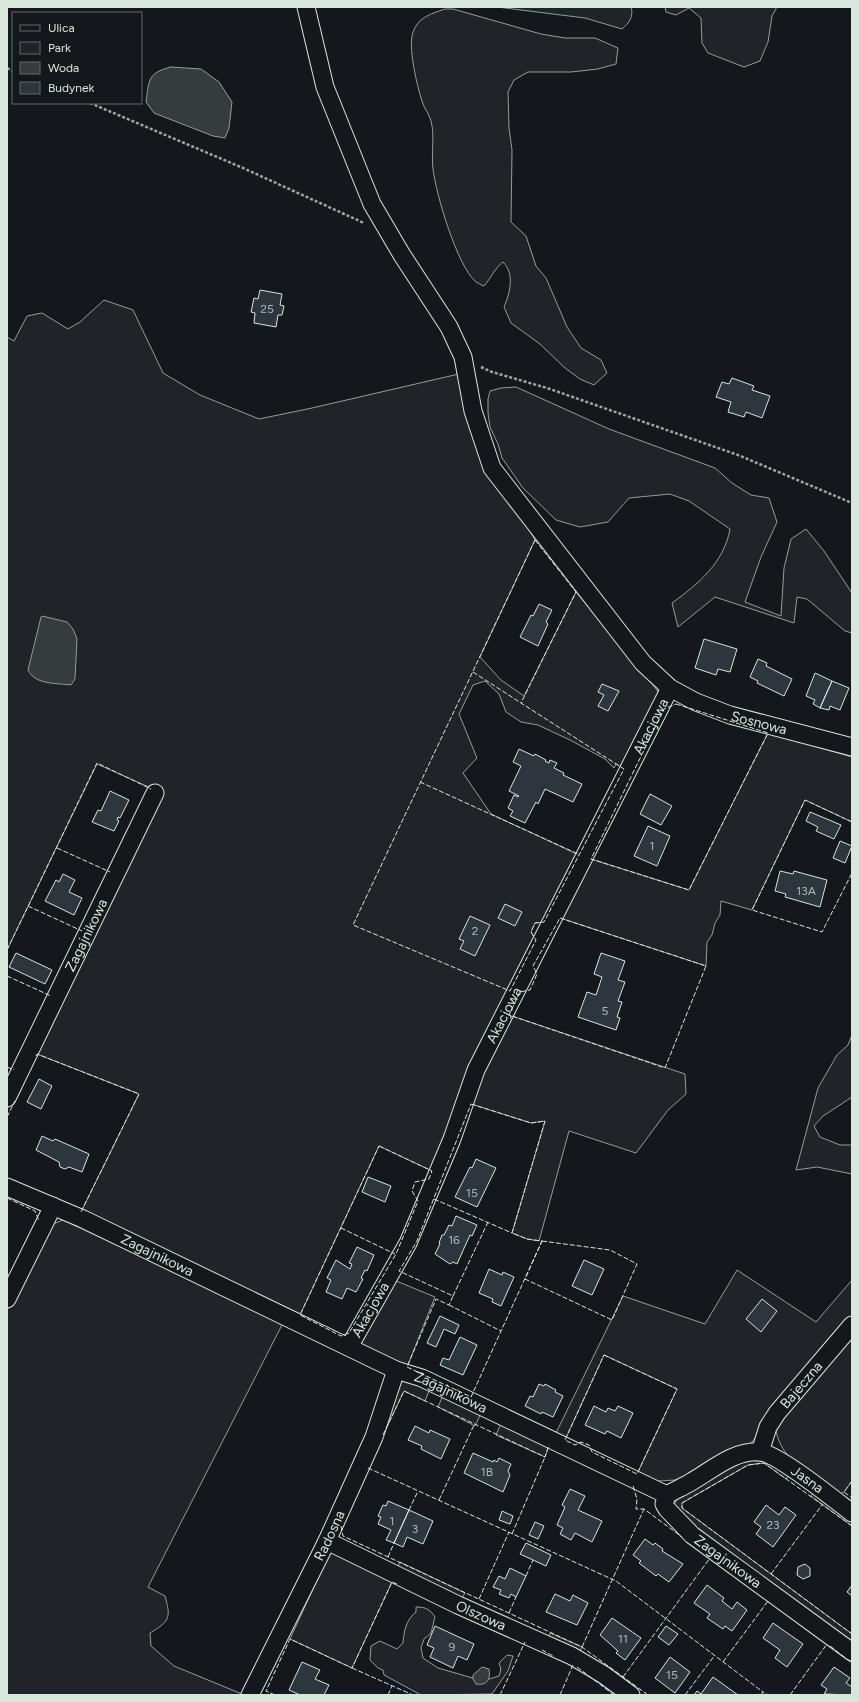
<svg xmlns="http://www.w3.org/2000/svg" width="859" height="1702" font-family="Figtree,sans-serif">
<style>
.green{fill:#202428;stroke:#939e99}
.water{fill:#363b3e;stroke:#939e99}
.building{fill:#2c363c;stroke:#d8e6dc}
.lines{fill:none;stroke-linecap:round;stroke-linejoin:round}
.minor-casing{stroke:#d8e6dc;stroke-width:19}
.path{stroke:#9da8a2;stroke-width:2.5;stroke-dasharray:3 2;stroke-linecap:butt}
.minor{stroke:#14181c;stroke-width:17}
.fence{stroke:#d8e6dc;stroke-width:1;stroke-dasharray:5 2;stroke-linecap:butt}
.labels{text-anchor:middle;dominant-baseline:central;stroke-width:3;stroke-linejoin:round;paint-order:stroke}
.number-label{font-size:12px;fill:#adbab4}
.street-label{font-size:14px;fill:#d8e6dc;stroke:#14181c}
</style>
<rect width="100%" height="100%" fill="#14181c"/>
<!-- green -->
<path class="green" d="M497,7H631C634,17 629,23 622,29L585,18Z
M665,7H777L772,16L768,42L760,61L744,67L708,53L702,43L701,18L689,8L676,15L666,12Z
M445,9H453L541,34L565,38H595L618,48L616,64L598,69L571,72H528L514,80L508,92L509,128L512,150L511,222L526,236L536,266L546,278L567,327L581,348L601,360L607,373L594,385L580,379L565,368L540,344L511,323L504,307C510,293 515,274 503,262C495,268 491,278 484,286C481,285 478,283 476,282C457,266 436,194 433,169C431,153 435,136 431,121C429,114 424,108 422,101C417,86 409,51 412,36C416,18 430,14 445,9Z
M104,300L133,310L163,373L200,395L259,419L312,408L463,373L514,503L535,540L480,657L501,680L524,696L576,592L657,690L660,699L624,769L616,764L614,768L605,759L570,740L538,725L521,722L506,712L499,694L485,681L473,685L459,714L477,758L463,773L491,814L579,855L544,922L535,923L531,932L536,940L432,1171L379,1146L300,1315L80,1214L139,1094L37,1054L151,788L97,764L7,950V337L14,341L27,316L42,313L68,329L80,322Z
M516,387L609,429L715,468L732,483L751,495L769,498L777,522L761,557L745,602L781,616L784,568L791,539L806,529L824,551L852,593V633L845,631L807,599L797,597L794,623L715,597L678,627L672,603C698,584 724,563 730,529L689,501L670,494L629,498L608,522L580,527L556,520L523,488L502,458L498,444L490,427L488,413V399L490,391L501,388Z
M768,733L852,757V822L805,800L752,910L721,901L720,915L715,923L712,935L707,942L706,966L560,918L591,859L689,890Z
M509,1015L685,1074L686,1094L668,1110L636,1153L569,1131L539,1241L527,1239L512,1233L545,1121L531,1123L471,1104L480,1074Z
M852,1035V1097L823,1116L814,1126L820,1137L840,1145H852V1174L817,1167L796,1170L818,1088L837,1055L848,1045Z
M63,1220L283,1323L148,1587L165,1596C171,1618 170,1621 150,1633L151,1646L174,1666L242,1694L241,1695H7V1310L48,1226Z
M737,1270L816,1322L852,1280V1481L844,1492L839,1495C815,1478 782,1462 776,1431L762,1430L750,1444L675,1480L658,1481L637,1474L677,1389L604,1355L565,1440L555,1435L623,1296L705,1324Z
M394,1280L435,1297L407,1367L359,1345Z
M404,1381L431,1386L425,1401L404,1391L368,1467L398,1384Z
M444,1393L482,1411L475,1426L438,1407Z
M502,1421L550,1443L545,1457L496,1435Z
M748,1460L769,1462L790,1474L786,1479L764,1463L748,1465L682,1503V1508L852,1634V1646L688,1526L674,1505L679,1495L736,1463Z
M815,1491L852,1518V1526L811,1496Z
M330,1552L392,1582L352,1668L290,1639Z
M400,1562L465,1593L462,1598L397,1568Z
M416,1607C425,1607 430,1609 435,1617L431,1633L424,1639L421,1648L423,1658L438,1668L483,1681L499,1676L501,1669L499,1663L507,1655L513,1656L508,1671L492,1694L421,1695L384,1675L383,1670L378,1668L370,1660L371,1646L380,1641L397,1649L403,1643C404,1631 406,1620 416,1612Z
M550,1633L582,1647L580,1652L549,1638Z"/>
<!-- water -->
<path class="water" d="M171,67L201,69L219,82L232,102L229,128L225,138L213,136L154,113L146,102C149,81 147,73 171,67Z
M42,616L67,622L73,629L77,639L75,679L71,685C57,683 35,685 28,670L41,617Z
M482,1667L489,1669C491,1679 487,1686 476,1684L473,1679V1675Z"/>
<!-- building -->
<path class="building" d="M260,290L282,294L280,305L284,306L282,315H278L276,327L254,323L255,313L251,312L254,298L258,299Z
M732,378L754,386L752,390L770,396L762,418L746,412L744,417L728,412L731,402L716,397L722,382L729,384Z
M539,604L552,610L546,622L548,624L538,646L520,637L531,615L533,616Z
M704,639L737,649L730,672L718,669L716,675L695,668Z
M758,659L767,663L766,666L792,679L784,696L757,683L758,681L750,677Z
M815,673L832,681L820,708L813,704L815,700L806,696Z
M832,681L849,688L840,710L830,706L829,710L820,708Z
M602,684L619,691L608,711L598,706L604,695L598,692Z
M519,749L534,756L535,754L546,760L545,761L549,763L550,760L557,763L554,768L564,773L563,775L582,784L573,802L545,789L538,804L536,802L525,823L510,816L513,811L508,808L514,795L518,797L519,796L509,791L521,766L513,762Z
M110,791L129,800L120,818L118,817L117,820L119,821L114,831L92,822L98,810L101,811Z
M650,794L672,806L661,825L640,814Z
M810,812L841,825L834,839L816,831L818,827L806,821Z
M648,826L670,836L657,866L634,856Z
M840,841L852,846L845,863L833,858Z
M780,871L793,874L794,871L827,880L820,907L785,897L786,894L775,891Z
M63,874L75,880L69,892L82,898L74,915L45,901L56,880L59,882Z
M505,904L522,912L515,926L498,918Z
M470,916L490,925L475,956L460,949L464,941L459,939Z
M16,953L52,970L45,984L9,967Z
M601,953L625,961L618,980L625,982L618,1001L622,1002L617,1017L620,1018L616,1030L578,1017L587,992L596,995L602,977L594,974Z
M39,1079L52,1086L41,1109L27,1102Z
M42,1136L53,1141L55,1139L89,1154L82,1172L69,1167L65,1169L60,1167L59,1162L36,1150Z
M476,1159L496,1168L477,1207L455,1197L470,1167L472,1168Z
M368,1177L391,1186L385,1202L362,1192Z
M456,1216L477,1225L472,1236L470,1235L457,1264L453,1262L450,1264L435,1254L440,1244L439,1243L442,1235H444L449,1225L452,1226Z
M357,1247L374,1255L367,1271L365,1270L361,1278L363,1279L356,1292L347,1288L342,1299L326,1292L331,1280L327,1278L336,1260L350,1269L352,1264L349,1263Z
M584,1260L604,1269L592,1295L572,1286Z
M489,1269L502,1275L503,1272L514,1277L501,1306L492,1302L493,1299L479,1293Z
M762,1299L777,1311L761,1332L746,1319Z
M440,1316L459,1325L455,1334L444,1329L436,1347L427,1343Z
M460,1337L477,1345L463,1375L440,1365L443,1358L449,1360Z
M539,1384L544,1386L545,1384L556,1390L555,1392L563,1396L553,1417L542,1412L541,1414L525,1406L530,1396L533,1397Z
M594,1406L606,1412L608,1408L615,1411L618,1406L633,1413L621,1438L607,1431L605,1434L585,1425Z
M415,1426L429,1433L430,1430L450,1439L441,1459L421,1449L422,1446L408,1440Z
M473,1453L493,1462L494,1460L497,1462L499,1458L511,1464L508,1471L510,1475L503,1492L464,1473Z
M570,1489L585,1496L578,1510L602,1521L592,1542L575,1533L571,1540L560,1534L563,1528L557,1525L565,1507L562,1505Z
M388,1501L409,1510L394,1543L386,1540L391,1530L378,1524L381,1517L378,1516L383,1505L386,1506Z
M766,1505L779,1515L785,1507L796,1515L773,1547L756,1534L761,1527L754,1522Z
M409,1510L433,1521L423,1544L407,1537L403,1547L394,1543Z
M502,1511L513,1516L510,1524L499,1520Z
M535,1522L544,1526L538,1539L529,1535Z
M645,1539L653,1545L655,1543L663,1549L662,1551L683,1564L669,1582L658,1574L656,1576L639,1563L641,1561L633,1555Z
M526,1543L551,1555L546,1566L520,1554Z
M805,1564L810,1568V1576L803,1579L797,1575L798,1567Z
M510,1568L526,1576L516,1597L511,1594L509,1598L499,1594L501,1590L493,1587L499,1576L505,1579Z
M707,1585L724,1598L722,1601L732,1609L737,1602L747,1610L732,1631L725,1626L723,1629L707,1618L710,1614L694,1603Z
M852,1585V1596L847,1592Z
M555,1594L570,1601L573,1595L588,1603L577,1625L546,1612Z
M612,1618L641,1638L625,1660L616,1653L618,1651L600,1635Z
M773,1623L803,1644L787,1667L775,1658L780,1650L763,1638Z
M435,1626L474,1644L467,1660L458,1656L453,1668L430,1657L434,1648L427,1645Z
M666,1626L678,1634L669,1645L658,1637Z
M670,1657L690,1672L675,1693L655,1678Z
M302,1662L320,1670L315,1679L329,1685L324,1695H300L289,1690Z
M834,1667L850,1678L846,1683L852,1687V1695L824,1694L827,1689L821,1685Z
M713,1677L738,1695H694L697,1691L701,1694Z"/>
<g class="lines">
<defs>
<g id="minor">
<path id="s1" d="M306,7L325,87L372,204L402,255L449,327L463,357L473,411L492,468L643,663L670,688L696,702L730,715L852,747"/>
<path id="s2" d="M7,1098L155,793"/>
<path id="s3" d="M7,1187L83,1219L375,1360L396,1370L422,1378L667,1495"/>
<path d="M7,1299L53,1206"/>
<path id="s4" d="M349,1347L408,1243L452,1139L476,1070L670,688"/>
<path id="s5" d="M760,1452L768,1427L777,1413L852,1325"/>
<path id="s6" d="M667,1495L664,1504L667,1509L692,1535L852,1652"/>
<path id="s7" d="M667,1495C675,1490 683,1487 691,1482C712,1470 734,1450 760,1452C777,1453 835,1500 852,1513"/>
<path id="s8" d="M327,1541L458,1605L572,1656L604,1675L631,1695"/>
<path id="s9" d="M250,1695L327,1541L374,1437L396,1370"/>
</g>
</defs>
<!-- minor casing -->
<use href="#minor" class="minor-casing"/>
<!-- path -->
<path class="path" d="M7,68L13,71
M90,103L243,168L364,223
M481,367L492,372L547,388L738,455L852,503"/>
<!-- minor -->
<use href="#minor" class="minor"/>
<!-- fence -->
<path class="fence" d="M535,540L576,592L521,703L624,769L544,922L535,923L531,932L536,940L510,991L353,925Z
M473,672L521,703
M676,704L768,733L689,890L591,859L664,709Z
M420,782L578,854
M852,822L805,800L752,910L822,932L852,873
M57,848L110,872
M28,906L82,931
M560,918L706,966L665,1068L509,1015L520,992L530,990L537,974L533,966Z
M7,950L97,763L151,789
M7,976L51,996
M36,1056L37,1054L139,1094L81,1212
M7,1067L14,1070
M471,1104L531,1123L545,1121L512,1233L527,1239L542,1241L471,1397L407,1367L436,1299L449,1305L453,1296L399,1271L417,1241Z
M7,1117L15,1101
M379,1146L432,1171L429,1179L415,1182L412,1191L418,1201L396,1254L349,1333L341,1336L300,1315Z
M7,1198L35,1211L39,1221
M434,1199L512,1233
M341,1228L395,1254
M542,1241L610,1250L637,1264L612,1320L525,1279Z
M453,1296L488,1222
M449,1305L501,1331
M604,1355L677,1389L637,1474L592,1452L589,1445L581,1442L575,1445L565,1440Z
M383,1435L404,1391L545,1457L549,1445
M368,1468L616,1581L763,1692
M852,1481L844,1492L852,1498
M633,1486L637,1499L636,1509H644L682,1537
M439,1500L474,1425
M409,1510L418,1491
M341,1526L343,1536L582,1647L648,1695
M852,1526L764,1463L748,1465L682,1503V1508L852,1634
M512,1534L545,1457
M388,1557L394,1543
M771,1574L822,1505
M526,1576L533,1560
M479,1599L509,1532
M509,1613L516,1597
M830,1646L852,1663
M582,1647L644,1509
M542,1650L553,1656
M723,1662L768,1601
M577,1667L614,1695
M352,1668L413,1695
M623,1677L710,1558
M275,1695L266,1691L290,1639L352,1668L392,1582L397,1584
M388,1695L392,1686
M500,1695L525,1642
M560,1695L573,1665
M685,1695L715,1655
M761,1695L763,1692L768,1695
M790,1695L827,1644"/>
</g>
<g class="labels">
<!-- number labels -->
<g class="number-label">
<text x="267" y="309">25</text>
<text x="652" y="846">1</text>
<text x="806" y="891">13A</text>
<text x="475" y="931">2</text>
<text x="605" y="1011">5</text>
<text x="472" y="1193">15</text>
<text x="454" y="1240">16</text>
<text x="487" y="1472">1B</text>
<text x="392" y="1521">1</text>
<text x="773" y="1525">23</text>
<text x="415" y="1529">3</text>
<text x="623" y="1639">11</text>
<text x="452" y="1647">9</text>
<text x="672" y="1675">15</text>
</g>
<!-- street labels -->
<g class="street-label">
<text stroke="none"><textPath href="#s1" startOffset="881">Sosnowa</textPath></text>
<text stroke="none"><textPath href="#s4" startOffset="691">Akacjowa</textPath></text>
<text stroke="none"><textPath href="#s2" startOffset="181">Zagajnikowa</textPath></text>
<text stroke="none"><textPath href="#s4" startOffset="367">Akacjowa</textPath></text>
<text stroke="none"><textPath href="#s3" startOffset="165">Zagajnikowa</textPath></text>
<text stroke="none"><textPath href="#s4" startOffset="43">Akacjowa</textPath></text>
<text stroke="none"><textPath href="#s5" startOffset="80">Bajeczna</textPath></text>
<text stroke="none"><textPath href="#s3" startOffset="489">Zagajnikowa</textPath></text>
<text stroke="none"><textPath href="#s7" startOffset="159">Jasna</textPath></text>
<text stroke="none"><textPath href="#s9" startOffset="178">Radosna</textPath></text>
<text stroke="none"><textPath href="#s6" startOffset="96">Zagajnikowa</textPath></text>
<text stroke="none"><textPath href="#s8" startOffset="171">Olszowa</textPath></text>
</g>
</g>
<!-- border -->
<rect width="859" height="1702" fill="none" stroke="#d8e6dc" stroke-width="16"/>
<!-- legend -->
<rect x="12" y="12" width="130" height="92" fill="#14181c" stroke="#626a69"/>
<rect x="20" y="25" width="20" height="6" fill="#14181c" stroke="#626a69"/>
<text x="48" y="32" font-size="12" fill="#d8e6dc">Ulica</text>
<rect x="20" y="42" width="20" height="12" fill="#202428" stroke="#626a69"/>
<text x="48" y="52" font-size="12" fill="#d8e6dc">Park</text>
<rect x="20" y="62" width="20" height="12" fill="#363b3e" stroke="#626a69"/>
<text x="48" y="72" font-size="12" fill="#d8e6dc">Woda</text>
<rect x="20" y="82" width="20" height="12" fill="#2c363c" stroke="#626a69"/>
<text x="48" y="92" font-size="12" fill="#d8e6dc">Budynek</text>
</svg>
